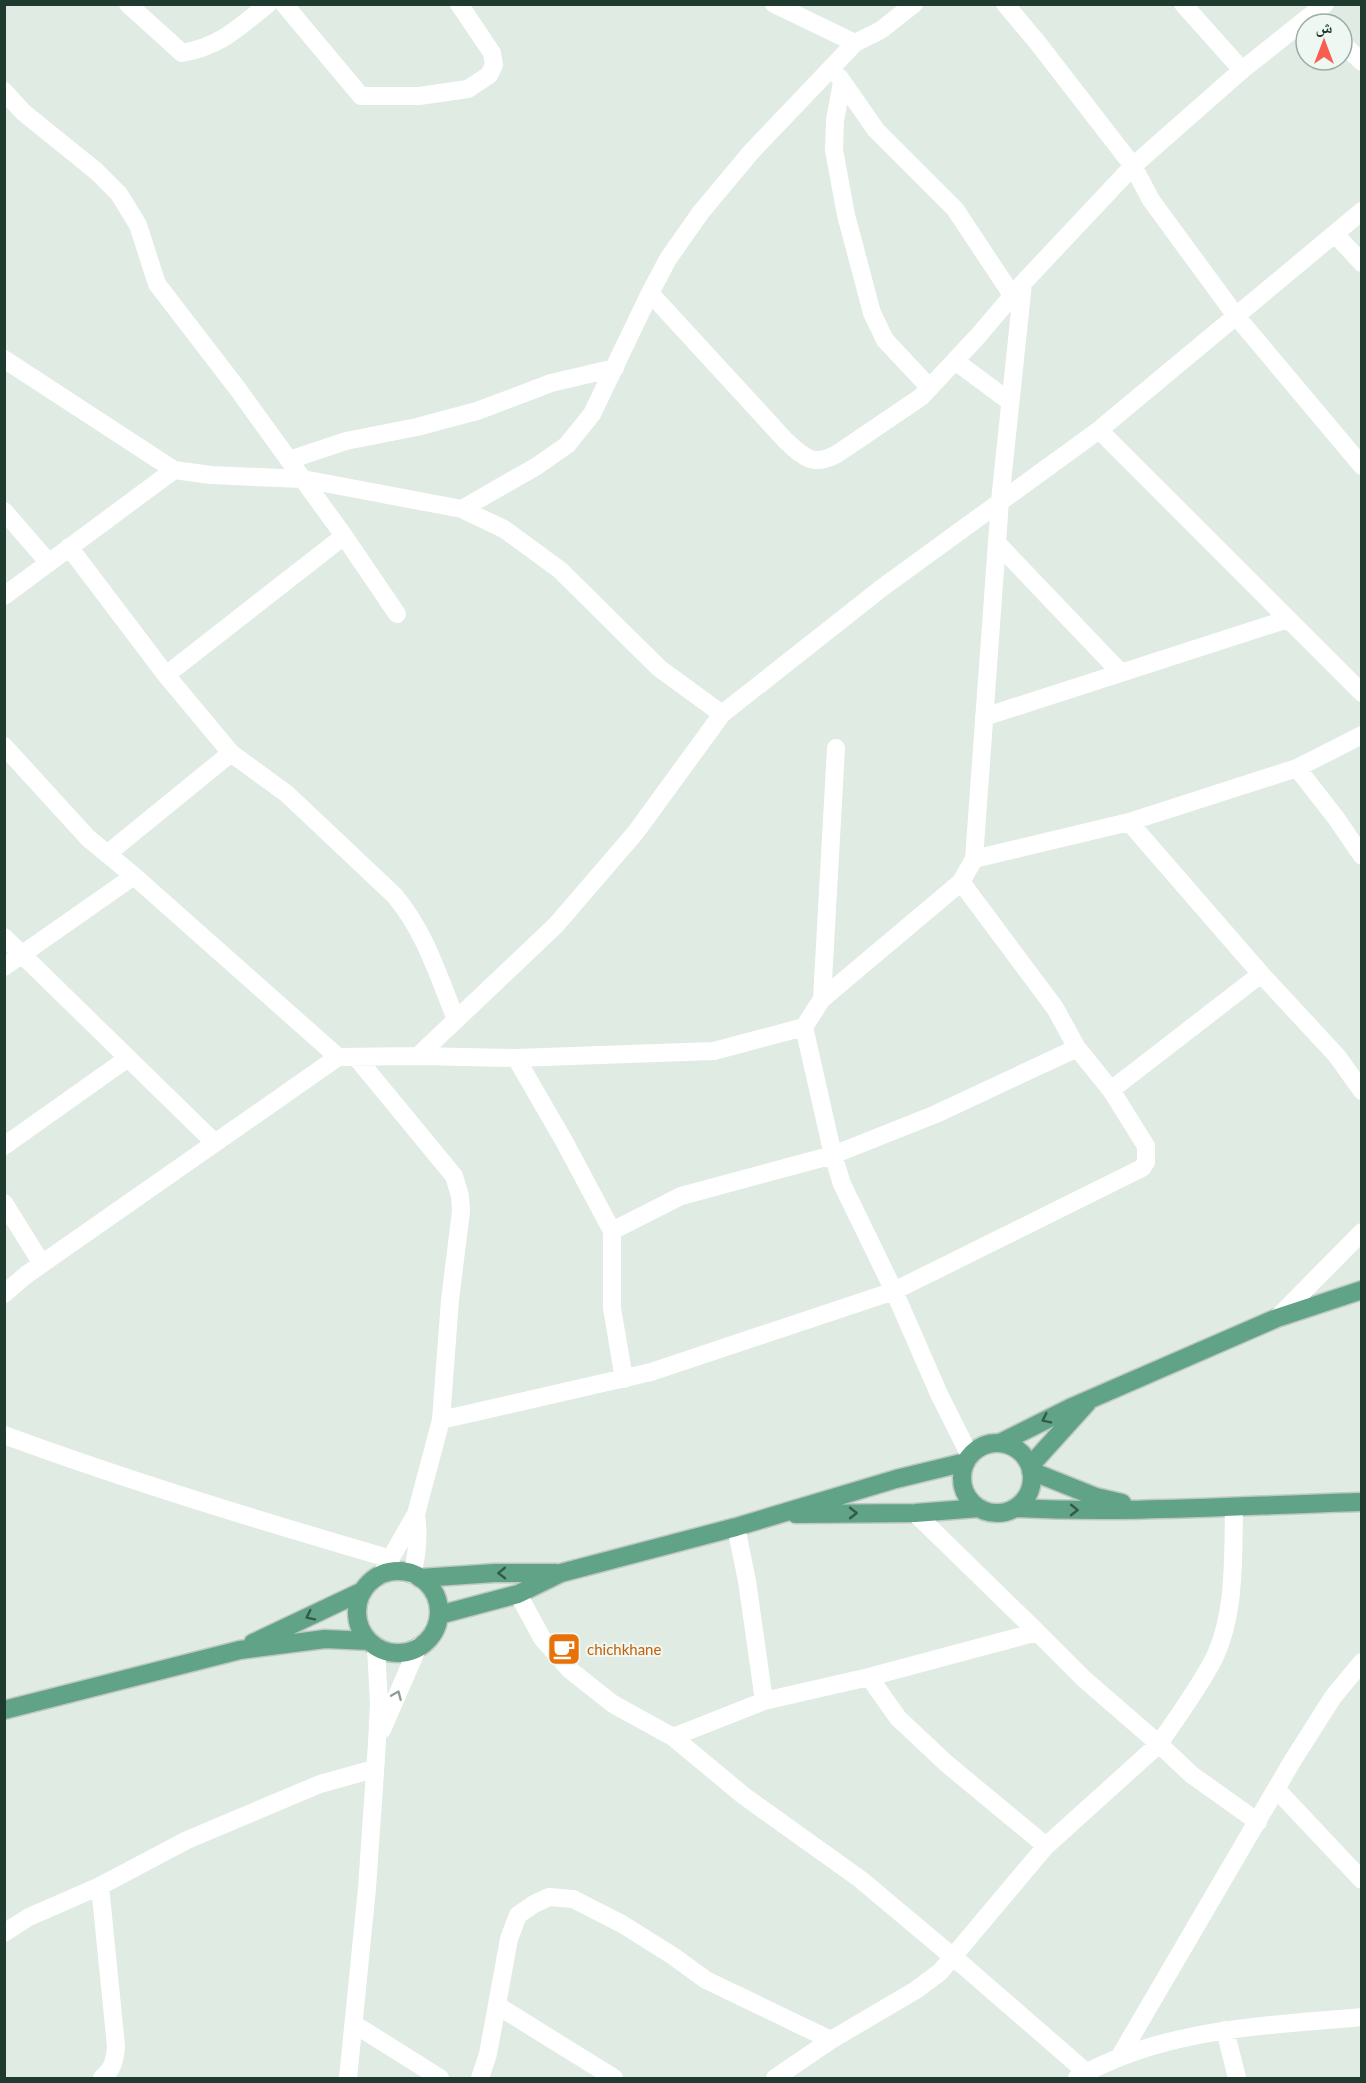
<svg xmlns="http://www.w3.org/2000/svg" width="1366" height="2083" font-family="Lato,'Noto Naskh Arabic',sans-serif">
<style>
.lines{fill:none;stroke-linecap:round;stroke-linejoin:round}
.major-casing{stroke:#c0c8c5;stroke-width:21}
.minor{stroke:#fff;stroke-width:18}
.major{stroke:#61a387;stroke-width:18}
.oneway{stroke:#335a49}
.oneway2{stroke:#8f9d97}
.labels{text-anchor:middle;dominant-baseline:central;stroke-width:4.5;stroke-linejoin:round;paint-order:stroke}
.food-label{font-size:15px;fill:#c56008;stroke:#eff7f2;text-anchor:start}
</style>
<rect width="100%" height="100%" fill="#dfebe3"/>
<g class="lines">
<defs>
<path id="major" d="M962 1478a35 35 0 1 1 70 0a35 35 0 1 1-70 0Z
M1000,1443L1070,1408L1277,1318L1362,1290
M1030,1466L1087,1403
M1031,1471L1096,1497L1122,1503
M1016,1508C1131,1514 1246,1505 1362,1502
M796,1514L915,1513L979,1508
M357 1612a41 41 0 1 1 82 0a41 41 0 1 1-82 0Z
M420,1578L495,1573H556
M439,1615L518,1594L561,1573L736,1527L896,1479L966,1462
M253,1643L363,1591
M4,1710L240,1650L325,1639L369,1641"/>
</defs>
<!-- major casing -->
<use href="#major" class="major-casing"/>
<!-- minor -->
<path class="minor" d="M128,4L182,53C221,46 238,28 268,4
M284,4L361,96H419L468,89L489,75L494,65L492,53L459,4
M774,4L855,43
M1005,4L1037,42L1133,166L1151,200L1236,316L1362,466
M1183,4L1242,70
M1342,43L1362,62
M839,77L876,130L955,209L1012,295
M842,83L835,120L834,150L846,215L872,313L885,340L930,388
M4,91L23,112L96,171L119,194L138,225L157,284L237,388L344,536L397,614
M1335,234L1362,263
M650,293L668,259L701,212L752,151L855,43L881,30L914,4
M4,359L174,470L211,475L303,479L462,509L504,529L560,570L659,668L722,714L883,587L1099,430L1362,693
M955,361L1009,401
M1099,430L1362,211
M289,460L346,441L417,427L477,411L551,383L615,368
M462,509L537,466L567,445L592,414L650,293L786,441C805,458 813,467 837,454L921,397L978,336L1023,283
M4,511L49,563
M997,543L1121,673
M69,547L166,675L344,536
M4,596L174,470
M166,675L231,753L287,794L394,895C425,931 438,976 456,1019
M984,717L1288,619
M4,746L88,838L134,876L338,1057L26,1275L4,1294
M1297,768L1336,818L1362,856
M1129,822L1261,974L1337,1056L1362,1091
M107,854L231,753
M974,859L1129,822L1297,768L1362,735
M4,937L215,1143
M4,967L134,876
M822,999L836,748
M804,1027L833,1155L842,1184L894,1291L939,1394L970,1456
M418,1056L556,925L636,832L722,714
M338,1057L418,1056L516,1058L714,1051L804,1027L822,999L961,882L974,859L1000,501L1023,283L1133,166L1242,70L1325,4
M356,1057L454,1176L460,1196L461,1211L450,1300L441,1420L416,1514L381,1575
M516,1058L564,1141L612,1231V1308L624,1379
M1111,1090L1261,974
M4,1146L128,1058
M4,1203L42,1264
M612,1231L681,1196L833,1155L936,1114L1077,1048
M1277,1318L1362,1232
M441,1420L651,1372L894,1291L1142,1168L1146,1162V1146L1111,1090L1077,1048L1055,1008L961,882
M4,1435C132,1482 261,1521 391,1559
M915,1513L1037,1632
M412,1574C418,1553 419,1536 416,1514
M518,1594L542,1638L570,1670L613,1704L673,1737L744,1796L860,1879L965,1967L1086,2072
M869,1677L1037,1632L1084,1679L1159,1744C1176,1719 1195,1693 1210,1666C1236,1621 1233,1558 1234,1507
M764,1701L869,1677L898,1718L947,1764L1046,1846L1159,1744L1192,1775L1258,1822
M382,1730L418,1647
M673,1737L764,1701L747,1581L736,1527
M1277,1790L1362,1880
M100,1886L116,2046C115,2060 113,2069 102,2078
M4,1933L29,1917L100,1886L187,1840L320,1784L374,1769
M498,2006L614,2078
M354,2024L440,2078
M1225,2030L1237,2078
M1120,2056L1293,1760L1333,1697L1362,1662
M348,2078L367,1888L377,1743L379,1704L376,1647
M480,2078L488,2054L509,1939L518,1915L534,1904L549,1897L573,1899L622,1924L673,1956L706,1980L831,2040L916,1990L940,1972L1046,1846
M775,2078L831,2040
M1077,2078C1163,2028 1265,2026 1362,2017"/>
<!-- major -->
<use href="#major" class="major"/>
</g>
<!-- one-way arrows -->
<defs><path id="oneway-chevron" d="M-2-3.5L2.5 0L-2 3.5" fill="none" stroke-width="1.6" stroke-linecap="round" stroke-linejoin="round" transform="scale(1.5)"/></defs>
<g class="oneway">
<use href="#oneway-chevron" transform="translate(1046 1419) rotate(154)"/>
<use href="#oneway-chevron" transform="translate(1074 1510) rotate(1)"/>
<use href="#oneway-chevron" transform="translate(853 1513)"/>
<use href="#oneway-chevron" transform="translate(502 1573) rotate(179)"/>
<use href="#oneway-chevron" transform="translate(310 1616) rotate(154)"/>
</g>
<use class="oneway2" href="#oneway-chevron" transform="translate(397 1695) rotate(-67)"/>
<!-- icons -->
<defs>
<symbol id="cafe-square" viewBox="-11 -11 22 22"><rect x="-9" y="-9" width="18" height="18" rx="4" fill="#e8710a" stroke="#eff7f2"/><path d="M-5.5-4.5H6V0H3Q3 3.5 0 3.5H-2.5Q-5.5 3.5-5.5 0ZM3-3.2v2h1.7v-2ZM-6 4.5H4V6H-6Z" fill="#fff"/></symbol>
</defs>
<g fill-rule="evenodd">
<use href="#cafe-square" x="545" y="1630" width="38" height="38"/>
</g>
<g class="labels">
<!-- food labels -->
<g class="food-label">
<text x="587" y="1649">chichkhane</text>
</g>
</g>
<!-- border -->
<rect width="1366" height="2083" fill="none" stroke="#1f3b2f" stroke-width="12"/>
<!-- north arrow -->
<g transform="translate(1324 42)"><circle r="28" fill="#eff7f2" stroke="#9caca4" stroke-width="1.5"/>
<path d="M0-4.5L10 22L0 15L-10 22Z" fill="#f85d50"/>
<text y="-9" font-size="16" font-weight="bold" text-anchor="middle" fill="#1f3b2f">ش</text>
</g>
</svg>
